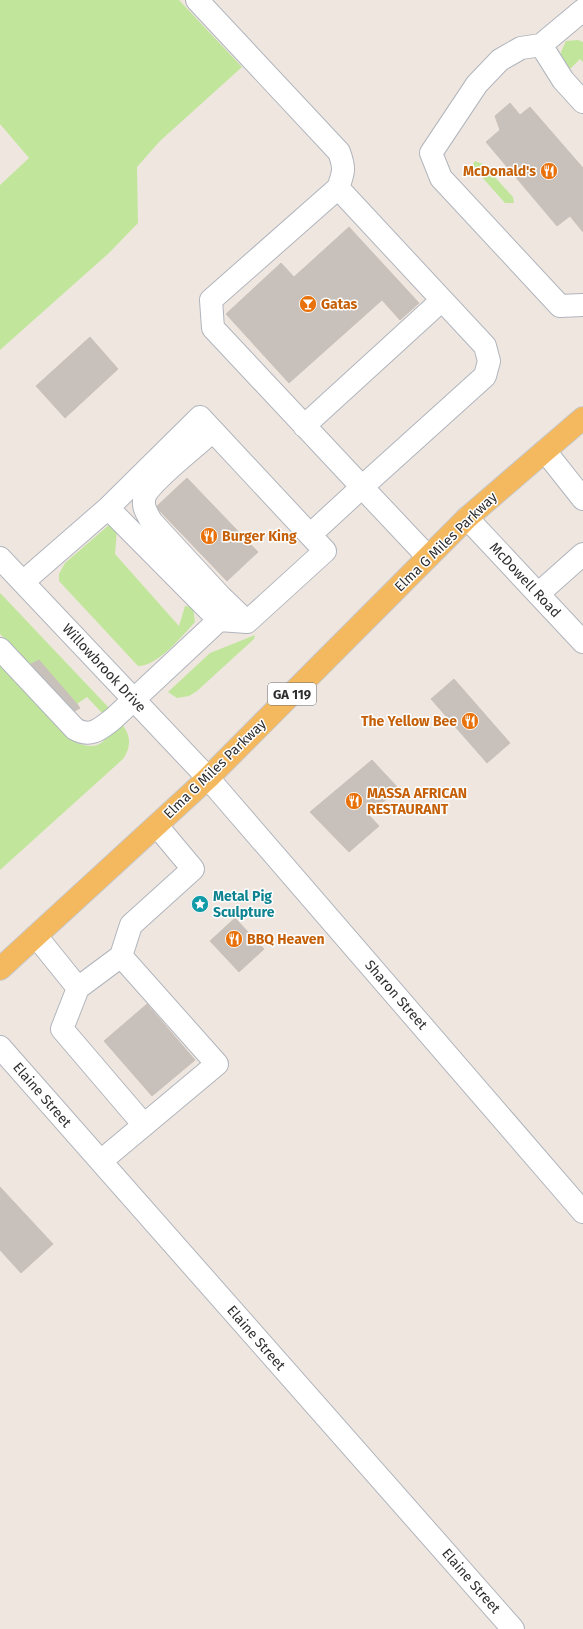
<svg xmlns="http://www.w3.org/2000/svg" width="583" height="1629" font-family="'Fira Sans',sans-serif">
<style>
.green{fill:#c1e69b}
.building{fill:#c8c1bb;stroke:#cbc1b9}
.lines{fill:none;stroke-linecap:round;stroke-linejoin:round}
.minor-casing{stroke:#b0b5bd;stroke-width:24}
.major-casing{stroke:#c8c8c8;stroke-width:24}
.minor{stroke:#fff;stroke-width:22}
.major{stroke:#f4b95f;stroke-width:22}
.labels{text-anchor:middle;dominant-baseline:central;stroke-width:3;stroke-linejoin:round;paint-order:stroke}
.shield{fill:#fff;stroke:#6c6c6c;stroke-width:1}
.shield-label{font-size:13px;font-weight:bold;fill:#2d2d2d}
.food-label{font-size:14px;font-weight:bold;fill:#c56008;stroke:#fff;text-anchor:start}
.street-label{font-size:14px;fill:#2d2d2d;stroke:#fff}
.culture-label{font-size:14px;font-weight:bold;fill:#0d838f;stroke:#fff;text-anchor:start}
</style>
<rect width="100%" height="100%" fill="#efe6e0"/>
<!-- green -->
<path class="green" d="M0,0H179L242,67L160,141L137,167L138,223L109,253L0,350V185L29,158L0,124Z
M578,40L583,42V62L580,59L570,69L560,62L561,52L566,41Z
M475,161L483,164L513,197L514,203H505L472,166Z
M110,524L117,530L115,554L179,626L185,606L193,607L195,622C181,637 158,666 138,666L59,581V574L65,563Z
M0,593L4,597L111,710L104,713L101,712L87,697L77,704L39,661L29,665L0,634Z
M255,635L254,639L197,691L189,696L177,698L168,692L210,653Z
M0,660L77,743C104,753 105,736 120,722C131,734 132,746 123,759L0,870Z"/>
<!-- building -->
<path class="building" d="M510,103L520,115L530,107L583,168V232L570,216L557,226L486,142L500,130L495,116Z
M349,227L419,303L400,320L382,300L289,383L226,314L281,263L294,277Z
M90,337L118,369L65,418L36,386Z
M187,478L258,552L227,581L156,507Z
M39,660L77,704L80,708L70,714L29,665Z
M454,679L510,743L487,763L431,699Z
M372,760L400,790L367,813L379,826L349,852L310,812Z
M235,918L264,949L239,972L210,941Z
M147,1004L195,1060L152,1096L104,1041Z
M0,1187L53,1244L21,1273L0,1250Z"/>
<g class="lines">
<defs>
<path id="minor" d="M197,0L339,152C345,168 344,172 338,188
M583,10L541,45L521,48L500,60L477,84L431,153L441,178L560,306L583,305
M541,45L563,80L583,102
M338,188L485,346L489,361L485,376L362,487L213,328L211,300Z
M304,426L442,300
M213,431C200,443 144,486 144,501C143,508 148,515 151,521L220,596L247,622
M545,451L583,499
M467,518L583,642
M310,535L362,487L428,557
M0,558L208,778L583,1212
M23,582L108,508L200,417L325,551L247,622L219,620L108,508
M538,594L583,554
M0,649L75,729C91,738 100,729 113,719L219,620
M36,936L78,988L121,956
M78,988L62,1029L144,1125
M0,1047L513,1629
M101,1161L217,1064L121,956L131,925L193,869L157,826"/>
<path id="major" d="M0,969L208,778L467,518L583,418"/>
</defs>
<!-- minor casing -->
<use href="#minor" class="minor-casing"/>
<!-- major casing -->
<use href="#major" class="major-casing"/>
<!-- minor -->
<use href="#minor" class="minor"/>
<!-- major -->
<use href="#major" class="major"/>
</g>
<!-- icons -->
<defs>
<symbol id="restaurant-disc" viewBox="-11 -11 22 22"><circle r="9.5" fill="#e8710a" stroke="#fff"/><path d="M-5-6h1v4h1v-4h1v4h1v-4h1v5L-1.5 .5V6h-2V.5L-5-1ZM5-6V6H3V1.5H1.5Q1.5-4 5-6Z" fill="#fff"/></symbol>
<symbol id="bar-disc" viewBox="-11 -11 22 22"><circle r="9.5" fill="#e8710a" stroke="#fff"/><path d="M-6-5H6L.8 .8V4.5H3.5V6h-7V4.5H-.8V.8Z" fill="#fff"/></symbol>
<symbol id="sight-disc" viewBox="-11 -11 22 22"><circle r="9.5" fill="#0f9aa8" stroke="#fff"/><path d="M0-6L1.8-2.2L6-1.7L2.9 1.2L3.7 5.4L0 3.3L-3.7 5.4L-2.9 1.2L-6-1.7L-1.8-2.2Z" fill="#fff"/></symbol>
</defs>
<g fill-rule="evenodd">
<use href="#restaurant-disc" x="539" y="161" width="20" height="20"/>
<use href="#bar-disc" x="298" y="294" width="20" height="20"/>
<use href="#restaurant-disc" x="199" y="526" width="20" height="20"/>
<use href="#restaurant-disc" x="460" y="711" width="20" height="20"/>
<use href="#restaurant-disc" x="344" y="791" width="20" height="20"/>
<use href="#sight-disc" x="190" y="894" width="20" height="20"/>
<use href="#restaurant-disc" x="224" y="929" width="20" height="20"/>
</g>
<g class="labels">
<!-- shield labels -->
<rect class="shield" x="268" y="683" width="48" height="22" rx="3"/>
<g class="shield-label">
<text x="292" y="694">GA 119</text>
</g>
<!-- food labels -->
<g class="food-label">
<text x="536" y="171" text-anchor="end">McDonald's</text>
<text x="321" y="304">Gatas</text>
<text x="222" y="536">Burger King</text>
<text x="457" y="721" text-anchor="end">The Yellow Bee</text>
<text x="367" y="793">MASSA AFRICAN<tspan x="367" dy="16">RESTAURANT</tspan></text>
<text x="247" y="939">BBQ Heaven</text>
</g>
<!-- street labels -->
<g class="street-label">
<text transform="translate(446 542) rotate(-44)">Elma G Miles Parkway</text>
<text transform="translate(525 580) rotate(47)">McDowell Road</text>
<text transform="translate(104 668) rotate(47)">Willowbrook Drive</text>
<text transform="translate(215 769) rotate(-44)">Elma G Miles Parkway</text>
<text transform="translate(396 995) rotate(49)">Sharon Street</text>
<text transform="translate(42 1095) rotate(49)">Elaine Street</text>
<text transform="translate(256 1338) rotate(49)">Elaine Street</text>
<text transform="translate(471 1581) rotate(49)">Elaine Street</text>
</g>
<!-- culture labels -->
<g class="culture-label">
<text x="213" y="896">Metal Pig<tspan x="213" dy="16">Sculpture</tspan></text>
</g>
</g>
</svg>
